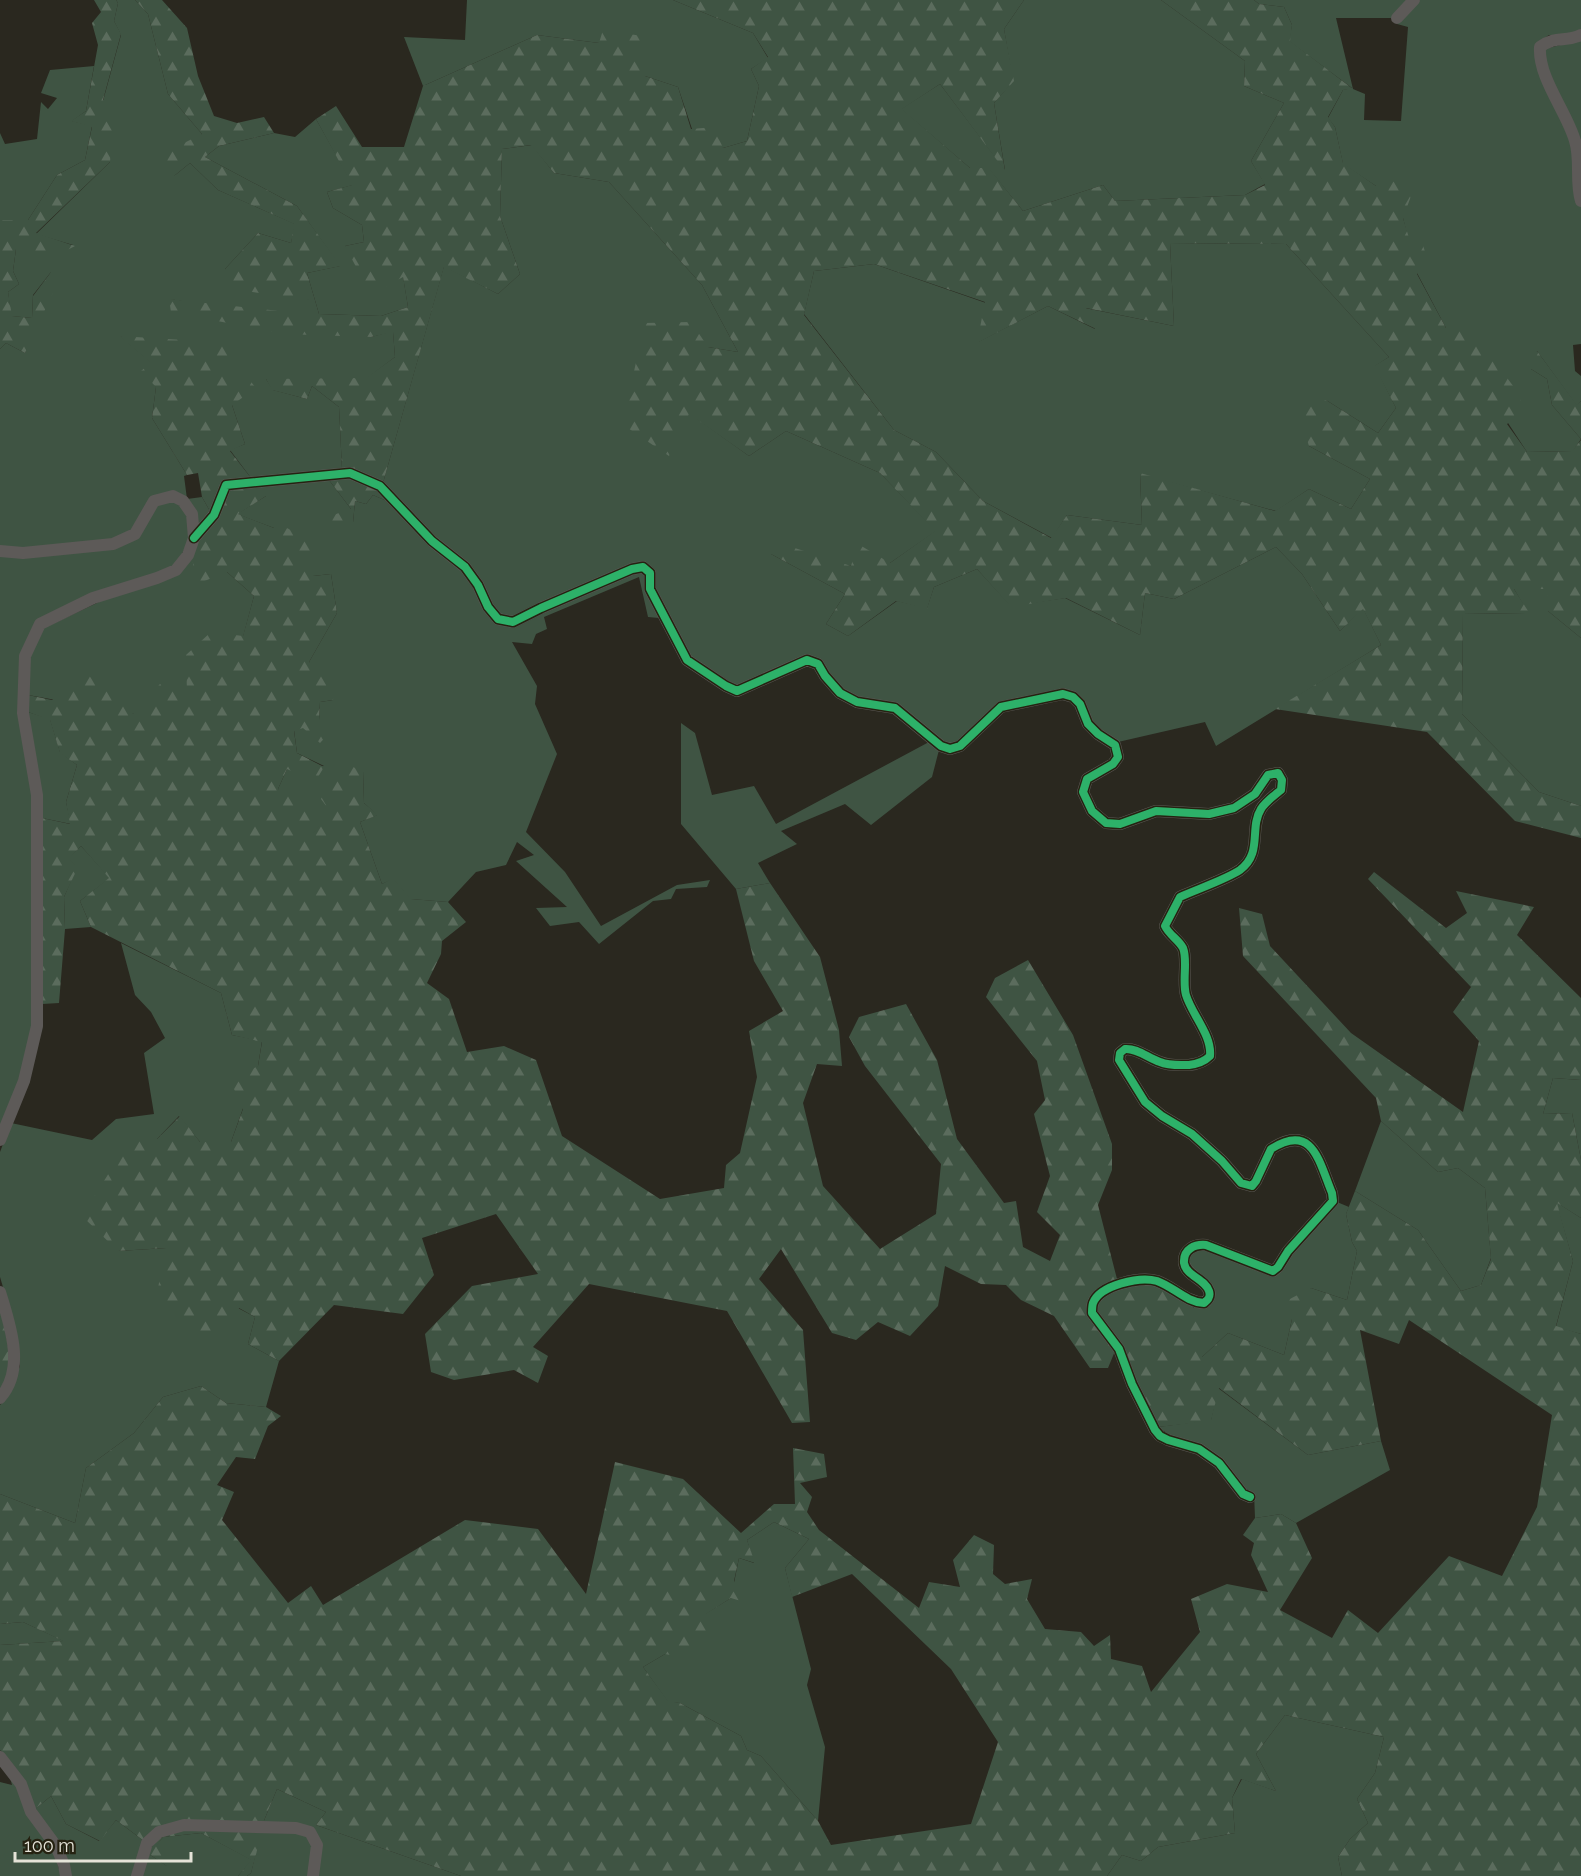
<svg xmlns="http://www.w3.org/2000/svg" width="1581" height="1876" font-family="Raleway,sans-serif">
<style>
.grass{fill:#3f5443}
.forest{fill:url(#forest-firs);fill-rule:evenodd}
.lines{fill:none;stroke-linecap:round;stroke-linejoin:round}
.minor{stroke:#5d5a58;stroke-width:12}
.cycleway-casing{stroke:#252211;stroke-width:11}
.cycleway{stroke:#2db169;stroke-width:8}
</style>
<defs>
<pattern id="forest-firs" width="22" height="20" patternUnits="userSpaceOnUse" patternTransform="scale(1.5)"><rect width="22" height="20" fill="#3f5443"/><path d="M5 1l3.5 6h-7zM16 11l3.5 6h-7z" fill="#5b6c5d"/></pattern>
</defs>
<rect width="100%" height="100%" fill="#2a281f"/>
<!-- grass -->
<path class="grass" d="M116,0H135L148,14L168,94L202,134L174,176L190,163L218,190L295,224L291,243L258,233L225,269L310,300L316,322L169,299L371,337L393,331L395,357L366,379H266L273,390L307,399L312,386L339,407L342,469L251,478L230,450L245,444L223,378L120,336L152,363L156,387L152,418L187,475L184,476L187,499L202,497L211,513L198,528L173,491L132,531L113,540L24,549L0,546V349L6,343L25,353L51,272L33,295L32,318L11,316L8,292L19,284L13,271L16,249L73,245L36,234L110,162L103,101L121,35L114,21L118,3Z
M467,0H673L753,33L768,58L751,69L759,86L747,141L723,148L692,129L678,87L645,76L599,43L537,35L423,86L404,37L465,40Z
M1024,0H1161L1245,61L1244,86L1284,103L1251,161L1265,184L1245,195L1115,201L1103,185L1023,211L989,169L970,168L901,109L940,84L1005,170L994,103L1013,81L1004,29Z
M1254,0H1408L1391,18H1336L1353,89L1365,94L1364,120L1401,121L1408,27L1397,24L1420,0H1581V31L1571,35H1549L1536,44L1572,143L1581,207V344L1573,345L1575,371L1581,376V401L1577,406L1537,351L1531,369L1547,379L1552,405L1581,439L1573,451L1527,452L1446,328L1417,273L1403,218L1376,186L1343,164L1335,127L1328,118L1343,90L1352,88L1289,41L1292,25L1284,7L1259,4Z
M1581,40V164L1544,57V49Z
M94,66L86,111L72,121L92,126L85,160L57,175L28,220H0V133L5,144L37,139L41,102L48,109L57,98L41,93L50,70Z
M316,119L353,185L327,192L333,208L362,225L364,242L345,246L403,276L408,307L381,316L319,314L307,273L340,266L297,206L205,157L219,146L274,133L295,137Z
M532,145L554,173L609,182L702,285L738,352L708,347L689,413L749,456L786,431L880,473L936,531L890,563L852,566L771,554L845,594L826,624L848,636L897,601L927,608L934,587L977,569L1011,606L1065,598L1140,635L1145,593L1174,599L1276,547L1302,574L1340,631L1363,608L1381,645L1216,746L1205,722L1118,742L1091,722L1076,693L999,703L958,742L950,744L943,742L897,704L859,698L842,690L821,661L737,686L690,656L673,627L644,563L512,618L500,615L435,538L383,483L444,266L498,294L520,274L500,216L502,149Z
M1170,243L1286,244L1389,357L1375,366L1396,408L1378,433L1326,400L1309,446L1370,479L1351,509L1309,489L1276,511L1140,474L1142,525L1067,515L1052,538L983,501L936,452L894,430L804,314L814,271L874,264L986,303L978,342L1048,306L1095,329L1085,308L1174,326Z
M329,480L351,509L353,523L355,501L366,504L373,495L389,502L461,570L496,623L632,574L642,572L645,575L659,618L648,617L639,577L544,617L547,629L536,634L532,644L512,642L537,686L535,704L557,754L526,832L565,872L601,926L677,885L710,880L707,887L676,889L671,899L653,901L599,944L579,922L550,926L536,908L567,907L516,861L534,855L517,842L506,865L476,872L448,902L410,899L393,879L382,884L360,822L377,815L364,803L363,771L313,834L278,789L287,769L324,766L297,753L294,730L319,720L320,702L333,700L309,662L337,613L331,574L313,576L274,528L237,514L266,496V486Z
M173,501C201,516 190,547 173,566L37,621L21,655L33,796V1025L20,1080L0,1128V555L115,548L157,505Z
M192,558L227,572L254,596L243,637L187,693L133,714L28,695L29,657L44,628Z
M1514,589H1548V611L1581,638V806L1539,792L1462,714L1463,613L1529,614Z
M28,712L50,719L60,752L77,765L66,802L71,824L42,818Z
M681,723L695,733L712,795L754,786L776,824L929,742L939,750L932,777L871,825L845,804L781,831L797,844L758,863L770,883L736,889L681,824Z
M81,846L110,878L80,901L91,927L65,929L64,897L77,867L68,859Z
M121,943L221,993L232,1035L262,1041L258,1066L231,1142H200L179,1116L157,1139L118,1251L166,1248L238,1308L255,1317L248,1344L279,1361L266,1407L226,1403L201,1386L163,1397L134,1433L86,1468L75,1523L0,1494V1405L10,1394L20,1366L13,1321L0,1277V1152L11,1123L92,1140L116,1119L154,1114L144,1053L165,1038L151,1012L135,995Z
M1553,1078L1581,1080V1160L1572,1113L1543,1114Z
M1381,1121L1438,1172L1458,1168L1485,1188L1491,1258L1481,1285L1461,1291L1418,1230L1355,1191Z
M1337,1202L1349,1207L1346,1214L1352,1242L1357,1251L1347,1300L1311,1288L1292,1319L1284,1355L1228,1333L1202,1357L1194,1307L1212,1302L1189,1263L1190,1256L1194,1250H1205L1265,1274L1274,1276L1291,1254Z
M1556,1202L1581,1218V1334L1556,1327L1573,1261Z
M1218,1388L1308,1455L1381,1441L1390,1470L1296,1523L1281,1514L1255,1518L1254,1493C1240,1488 1242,1479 1231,1471C1209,1454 1181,1445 1158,1427L1211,1420Z
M774,1522L809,1539L785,1568L811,1669L807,1685L825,1747L818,1821L761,1756L747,1750L741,1736L680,1703L668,1702L643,1667L665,1654L705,1614L731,1598L739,1558L754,1563L747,1540Z
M23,1622L64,1641L0,1645V1624Z
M1285,1715L1384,1737L1375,1773L1357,1799L1368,1823L1350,1839L1338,1857L1342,1876H1107L1122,1855L1141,1861L1158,1847L1235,1833L1232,1798L1242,1779L1276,1791L1256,1754Z
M9,1774L53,1849L61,1876H0V1782L12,1785Z
M277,1789L326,1812L316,1825L461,1876H247L251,1873L263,1823Z
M51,1796L66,1824L99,1841L116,1820L144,1841L132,1876H70L34,1810Z
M201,1833L252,1860L238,1876H141L149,1854L167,1866L155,1847L163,1837Z"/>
<!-- forest -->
<path class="forest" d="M94,0H116L118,3L114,21L121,34L103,100L114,115L110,162L36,233L75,246L37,266L16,249L13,271L19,284L8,292L12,316L32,318L33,296L51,272L61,275L25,353L6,343L0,349V220H28L57,175L85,160L92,127L71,121L86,111L98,45L92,23L101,12Z
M135,0H162L187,28L198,76L214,116L237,123L264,117L274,133L219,146L205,157L297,206L341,266L307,273L319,314L381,316L408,307L403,277L371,295L345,246L364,242L362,225L333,208L327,192L352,185L316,119L336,106L362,147H404L423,86L537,35L599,43L603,30L642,36L645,76L678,87L691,129L715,127L723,148L747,141L759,86L751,69L768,57L753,33L673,0H1024L1004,29L1014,81L994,103L1005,171L940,84L902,109L970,168H989L1023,211L1103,185L1115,201L1245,195L1265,185L1251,161L1284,103L1244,86L1245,61L1161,0H1254L1259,4L1284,7L1292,25L1290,41L1353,89L1343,90L1328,117L1335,127L1343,163L1376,186L1391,179L1411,196L1403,218L1409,238L1420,236L1427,258L1417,274L1446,328L1468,325L1519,394L1523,413L1507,424L1527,452L1572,451L1581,440V638L1548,611L1547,589H1514L1530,614L1463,613L1462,714L1539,792L1581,806V838L1515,821L1427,732L1275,709L1381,645L1363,609L1340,631L1302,574L1276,547L1174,599L1145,593L1140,635L1066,598L1011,607L977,569L934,587L927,609L896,601L848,636L826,624L845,594L771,554L776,542L851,566L858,544L890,563L935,531L880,473L786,431L749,456L689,414L669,456L622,424L645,323L691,322L708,347L738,352L702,285L609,182L554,173L531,145L502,149L500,216L520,274L498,294L444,267L383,483L342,469L339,407L312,386L307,399L272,390L266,379L366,378L395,357L393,332L371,337L284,334L171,312L169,299L298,313L315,321L309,300L232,289L225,269L258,233L291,243L294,224L218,190L190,163L174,176L160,155L202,134L168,94L148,14ZM1170,243L1286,244L1389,357L1374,366L1396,408L1378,433L1326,400L1298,412L1309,446L1370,479L1351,509L1309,489L1275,511L1140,473L1142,525L1067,515L1051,538L983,501L936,452L894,430L804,315L814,271L874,264L985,302L977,343L1048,306L1096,329L1086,308L1174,326Z
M119,336L232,343L224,378L247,377L256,388L232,405L245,444L230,451L251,478L222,481L211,513L202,497L198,473L187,475L152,418L156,387L141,371L151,363Z
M1537,351L1577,405L1581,401V439L1552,405L1547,379L1531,369L1527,355Z
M349,478L377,490L389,502L373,495L366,504L355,501L353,523L326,524L330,516L351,509L329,480Z
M266,486V496L238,514L274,528L283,526L314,542L313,576L331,574L337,613L309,662L334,678L333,700L320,702L319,720L331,731L320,743L303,728L294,731L297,753L324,767L315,782L287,769L278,789L309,804L313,833L330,811L321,799L341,762L363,771L364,803L378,815L360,822L382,884L393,878L411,899L448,902L466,922L442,941L441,954L427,983L449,999L467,1052L504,1046L536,1060L562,1136L660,1199L724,1188L726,1165L740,1153L757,1077L749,1031L783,1011L754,961L736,889L770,883L820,957L839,1030L842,1066L817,1064L803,1103L823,1186L880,1249L936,1214L941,1164L865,1066L849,1037L859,1017L906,1004L937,1060L957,1139L1004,1203L1016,1201L1023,1247L1050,1261L1060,1235L1037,1212L1050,1176L1034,1114L1045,1100L1037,1061L986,997L995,978L1028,960L1073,1035L1112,1144V1170L1098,1205L1117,1279L1089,1301L1115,1351L1108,1368H1090L1054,1316L1021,1300L1006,1285L981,1284L945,1266L938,1306L910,1336L878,1322L856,1340L832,1333L781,1249L759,1279L803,1330L810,1422L792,1423L727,1311L589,1284L533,1347L548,1356L538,1383L514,1370L454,1380L431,1372L425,1334L472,1286L538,1274L496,1214L422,1238L434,1275L403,1314L334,1305L279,1361L248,1344L255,1317L239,1308L230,1328L199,1334L157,1293L166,1248L118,1251L82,1216L129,1141L157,1139L180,1116L200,1142H231L243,1109L230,1080L258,1066L262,1042L232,1035L221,993L91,927L80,901L109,878L81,846L69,859L78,867L64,897L65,929L59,1003L42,1004V818L70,824L66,802L77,765L60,753L50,720L28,712V695L52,700L87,674L133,714L160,684L187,693L186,655L211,632L243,636L254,596L227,572L197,584L192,558L198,542L229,489Z
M1374,872L1446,928L1467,913L1456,891L1534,907L1517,935L1581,998V1080L1553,1078L1543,1114L1572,1113L1581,1160V1218L1557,1203L1573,1261L1556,1326L1581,1334V1876H1342L1338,1857L1350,1839L1368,1823L1357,1799L1375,1773L1384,1737L1285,1715L1256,1754L1276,1791L1241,1779L1232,1798L1235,1833L1158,1847L1141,1861L1122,1855L1107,1876H461L316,1825L326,1812L277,1789L263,1823L184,1821L144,1841L116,1820L100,1841L66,1824L51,1796L34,1810L15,1768L0,1750V1645L63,1641L23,1622L0,1624V1494L75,1523L86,1468L134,1433L163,1397L201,1386L226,1403L266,1407L281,1416L268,1426L255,1459L236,1457L217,1485L234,1492L222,1520L288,1603L311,1586L323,1605L465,1520L538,1529L586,1594L615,1462L683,1479L741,1533L774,1504H795L793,1448L824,1454L827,1477L800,1483L812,1497L807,1512L819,1530L919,1608L929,1582L960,1587L953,1560L974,1535L994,1545L993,1574L1005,1584L1032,1579L1027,1599L1045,1629L1081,1632L1094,1646L1110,1635L1111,1659L1142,1666L1151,1692L1200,1632L1191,1599L1227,1584L1268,1592L1251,1555L1254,1543L1243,1535L1255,1518L1281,1514L1296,1523L1312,1558L1280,1610L1332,1638L1348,1610L1378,1633L1449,1556L1502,1576L1537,1507L1552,1415L1409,1320L1399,1344L1360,1330L1381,1441L1308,1455L1219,1388L1211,1421L1158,1427L1096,1312C1098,1292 1119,1288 1136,1286C1142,1286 1149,1284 1155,1285C1172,1291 1193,1306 1207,1318L1202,1357L1228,1333L1284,1355L1292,1319L1286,1301L1311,1288L1347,1300L1357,1251L1352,1242L1346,1214L1355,1191L1418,1230L1461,1291L1481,1285L1491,1259L1485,1188L1458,1168L1438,1172L1381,1121L1376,1098L1243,956L1239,908L1262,914L1270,946L1351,1033L1463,1112L1479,1041L1453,1012L1471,987L1368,879ZM774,1522L809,1539L785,1568L792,1597L852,1574L951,1669L998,1742L971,1824L831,1845L818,1821L761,1756L747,1750L741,1736L680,1703L668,1701L643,1667L665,1654L691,1659L711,1628L706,1614L731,1598L744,1602L734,1581L739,1558L755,1563L747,1540Z
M0,1307L4,1321L11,1366L0,1392Z
M185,1829L262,1832L251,1873L247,1876H238L251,1860L201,1833L163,1837L156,1847H165L168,1867L149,1854C154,1836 168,1834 185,1829Z"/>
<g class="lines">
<!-- minor -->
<path class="minor" d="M1397,18L1414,0
M1581,35C1564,43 1557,35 1540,47C1538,78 1567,112 1575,141C1581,160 1575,182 1581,201
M194,538L214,515L226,485L350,473L380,486L432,541L465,567L478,585L488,607L498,619L513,622L541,608L632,569L643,567L650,573V589L687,660L726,686L737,691L807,660L818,664L825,676L840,693L857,702L895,708L941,746L950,749L960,746L1001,707L1063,694L1073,697L1080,704L1088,724L1098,734L1115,745L1118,757L1113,764L1087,779L1083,792L1092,811L1106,823L1120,824L1156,811L1209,814L1234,808L1255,794L1268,775L1278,773L1282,780L1281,790C1275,795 1265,802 1261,809C1249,828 1263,853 1240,870C1227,879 1195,890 1180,897L1165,926C1169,935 1178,939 1183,948C1188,960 1182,981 1186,995C1192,1015 1212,1035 1210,1056C1204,1062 1198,1064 1189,1065C1179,1065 1169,1066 1160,1062C1148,1058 1137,1048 1125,1049L1120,1053L1119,1060L1145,1102L1162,1116L1192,1134L1222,1161L1241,1183L1252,1186L1256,1181L1271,1149C1313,1122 1319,1162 1332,1193L1333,1201L1288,1251L1278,1267L1273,1271L1206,1245C1195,1244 1183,1249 1184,1263C1186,1276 1205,1279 1209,1291C1211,1297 1208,1300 1204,1303C1186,1302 1174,1287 1157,1281C1140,1276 1100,1285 1093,1303C1092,1306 1092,1309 1092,1313L1119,1349L1132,1384L1155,1430L1160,1436L1168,1440L1199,1449L1219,1463L1243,1494L1250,1497
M0,551L23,553L113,544L135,534L154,501L173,496L183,501L192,514L194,538L188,555L176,570L157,578L93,598L40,624L25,656L23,713L37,795V1026L24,1081L0,1140
M0,1292C10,1325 26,1369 0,1398
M0,1757L21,1784L31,1812L56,1846L64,1865L66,1876
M137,1876L147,1843L159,1832L184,1825L296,1828L310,1832L317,1845L313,1876"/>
<defs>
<path id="cycleway" d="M194,538L214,515L226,485L350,473L380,486L432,541L465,567L478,585L488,607L498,619L513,622L541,608L632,569L643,567L650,573V589L687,660L726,686L737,691L807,660L818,664L825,676L840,693L857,702L895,708L941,746L950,749L960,746L1001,707L1063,694L1073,697L1080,704L1088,724L1098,734L1115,745L1118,757L1113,764L1087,779L1083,792L1092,811L1106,823L1120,824L1156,811L1209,814L1234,808L1255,794L1268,775L1278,773L1282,780L1281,790C1275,795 1265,802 1261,809C1249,828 1263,853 1240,870C1227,879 1195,890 1180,897L1165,926C1169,935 1178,939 1183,948C1188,960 1182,981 1186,995C1192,1015 1212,1035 1210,1056C1204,1062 1198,1064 1189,1065C1179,1065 1169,1066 1160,1062C1148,1058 1137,1048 1125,1049L1120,1053L1119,1060L1145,1102L1162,1116L1192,1134L1222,1161L1241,1183L1252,1186L1256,1181L1271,1149C1313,1122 1319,1162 1332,1193L1333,1201L1288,1251L1278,1267L1273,1271L1206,1245C1195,1244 1183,1249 1184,1263C1186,1276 1205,1279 1209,1291C1211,1297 1208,1300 1204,1303C1186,1302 1174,1287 1157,1281C1140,1276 1100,1285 1093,1303C1092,1306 1092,1309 1092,1313L1119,1349L1132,1384L1155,1430L1160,1436L1168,1440L1199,1449L1219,1463L1243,1494L1250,1497"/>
</defs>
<!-- cycleway casing -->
<use href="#cycleway" class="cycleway-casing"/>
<!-- cycleway -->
<use href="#cycleway" class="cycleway"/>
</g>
<!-- scale -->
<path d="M15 1852v9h176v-9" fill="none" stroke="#e5e3d8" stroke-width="3"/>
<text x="24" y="1852" font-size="18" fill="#e5e3d8" stroke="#252211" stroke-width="4.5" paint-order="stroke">100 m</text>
</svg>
